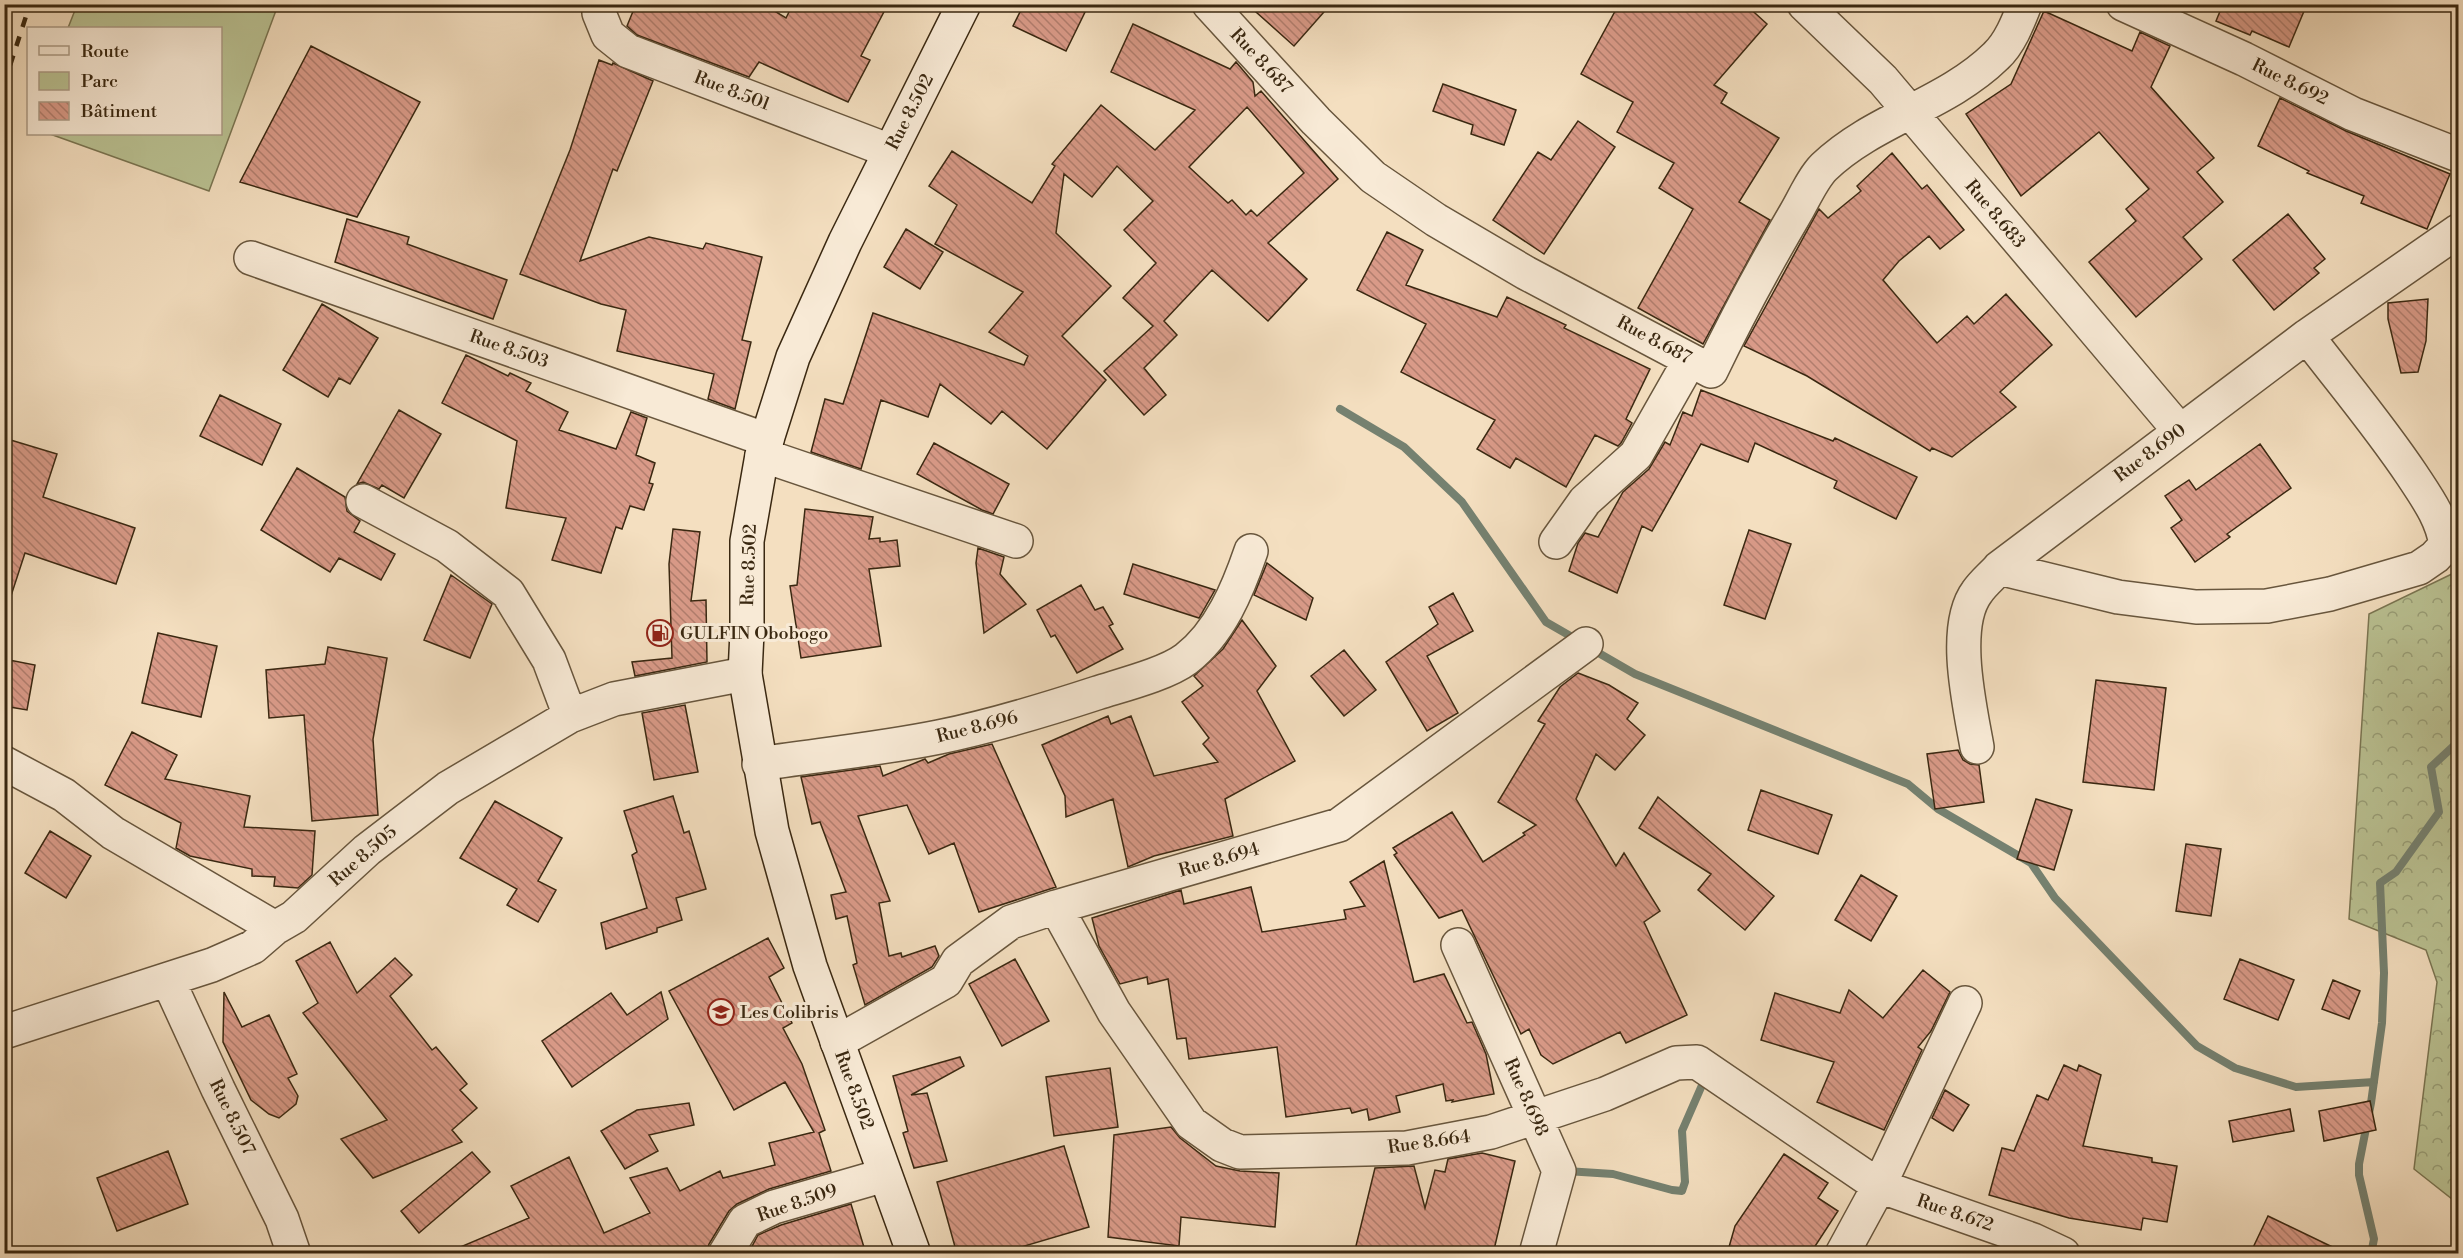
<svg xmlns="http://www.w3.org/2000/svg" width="2463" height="1258" font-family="'Libre Bodoni',serif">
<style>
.forest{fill:url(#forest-crowns);stroke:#7a7552;stroke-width:1.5}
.park{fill:#bac293;stroke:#7a7552;stroke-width:1.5}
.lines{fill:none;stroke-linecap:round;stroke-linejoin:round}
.stream{stroke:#758170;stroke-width:8}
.building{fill:url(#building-back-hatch);stroke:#3a2811;stroke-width:1.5;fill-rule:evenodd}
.minor-casing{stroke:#68563d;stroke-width:36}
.secondary-casing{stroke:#3a2811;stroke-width:36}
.minor{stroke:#f8ead6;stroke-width:33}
.secondary{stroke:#f8ead6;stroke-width:33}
.rail{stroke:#3a2811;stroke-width:4.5;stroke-dasharray:10 10;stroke-linecap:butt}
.labels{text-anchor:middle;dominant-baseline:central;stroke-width:6;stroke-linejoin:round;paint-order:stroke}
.street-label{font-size:18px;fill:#3a2811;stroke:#f8ead6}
.poi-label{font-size:18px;fill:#3a2811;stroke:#f8ead6;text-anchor:start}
</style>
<defs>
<pattern id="forest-crowns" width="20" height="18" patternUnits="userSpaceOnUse" patternTransform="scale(1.5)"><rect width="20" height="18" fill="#bac293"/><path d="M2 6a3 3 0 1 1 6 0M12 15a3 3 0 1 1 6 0" fill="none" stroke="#989e77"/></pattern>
<pattern id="building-back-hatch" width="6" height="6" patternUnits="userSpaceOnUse" patternTransform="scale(1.5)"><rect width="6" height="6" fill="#d99a88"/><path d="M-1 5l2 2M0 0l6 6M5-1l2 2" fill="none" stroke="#b17e6e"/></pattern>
</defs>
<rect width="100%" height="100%" fill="#f4dfc0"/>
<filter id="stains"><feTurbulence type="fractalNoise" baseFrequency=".00333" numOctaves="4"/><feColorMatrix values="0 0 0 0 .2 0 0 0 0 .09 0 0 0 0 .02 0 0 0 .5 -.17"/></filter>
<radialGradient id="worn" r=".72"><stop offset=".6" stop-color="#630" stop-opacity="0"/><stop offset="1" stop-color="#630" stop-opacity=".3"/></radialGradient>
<!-- forest -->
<path class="forest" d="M2458,571V1193L2452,1199L2414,1169L2437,982L2426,950L2349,919L2369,614Z"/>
<!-- park -->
<path class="park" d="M77,5H278L209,191L50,134H220V28H68Z"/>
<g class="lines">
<!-- stream -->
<path class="stream" d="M1340,409L1404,447L1462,502L1546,622L1579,641
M1590,648L1635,674L1908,784L1938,809L2031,863L2055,898L2197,1046L2235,1068L2296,1087L2374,1082
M1566,1171L1613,1174L1672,1190L1682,1191L1685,1182L1682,1131L1706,1076
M2371,1254L2374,1239L2359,1175V1164L2371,1103L2382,1023L2384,973L2380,883L2396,872L2439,812L2431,767L2458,742"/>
</g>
<!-- building -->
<path class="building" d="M636,4H763L786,18L793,4H888L861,56L870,60L848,102L759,62L749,77L637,35L627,26Z
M1024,4H1089L1066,51L1013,26Z
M1247,4H1331L1294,46Z
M1619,4H1745L1767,24L1714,85L1727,93L1721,103L1779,138L1739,202L1770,220L1703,344L1638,308L1693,209L1659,188L1674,163L1617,132L1633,102L1581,74Z
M2223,4H2307L2289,47L2252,31L2250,35L2216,21Z
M2044,11L2132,51L2140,32L2170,46L2151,87L2214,158L2197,172L2223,202L2183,237L2202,259L2136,317L2089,262L2136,221L2126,209L2149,189L2099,132L2021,196L1966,114L2011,84Z
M1133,24L1230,69L1236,62L1253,82L1255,96L1261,91L1338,179L1268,243L1307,279L1268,321L1212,270L1164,321L1177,335L1144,368L1166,395L1144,415L1104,371L1153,326L1123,298L1156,263L1124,230L1153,201L1117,166L1092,197L1064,174L1056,233L1111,286L1062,336L1106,380L1047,449L1002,411L991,424L940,384L928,417L881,400L861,469L811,452L825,399L843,404L873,313L1024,365L1028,356L989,332L1023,292L935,244L957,205L929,186L952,151L1032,203L1055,166L1052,164L1101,105L1155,150L1195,110L1111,72ZM1247,107L1304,173L1257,216L1251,210L1246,215L1232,200L1228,203L1189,167Z
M311,46L420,102L357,217L240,182Z
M599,60L612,65L613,63L653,81L617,171L613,169L580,261L649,237L703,249L706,243L762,257L742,340L751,342L735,409L708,399L714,374L617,351L626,310L601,304L520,274L570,150Z
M1443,84L1516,110L1504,145L1471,134L1473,125L1433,111Z
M2280,98L2346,131L2450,174L2427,229L2361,203L2364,196L2307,173L2309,171L2258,146Z
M1578,121L1615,147L1544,254L1493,220L1538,152L1551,160Z
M1892,153L1922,189L1927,185L1964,230L1940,249L1929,236L1899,261L1883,280L1905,306L1937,343L1967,316L1974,324L2006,294L2052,345L2000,392L2016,407L1952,457L1932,448L1930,451L1807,376L1744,346L1819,209L1828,218L1861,191L1857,186Z
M2288,214L2325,259L2314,268L2319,273L2274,310L2233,260Z
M347,219L409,237L407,244L507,280L493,319L335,262Z
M906,229L943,252L920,289L884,267Z
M1387,232L1423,250L1406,285L1497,317L1507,297L1566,325L1564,328L1650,369L1626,419L1632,423L1621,443L1618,446L1595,435L1566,487L1516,458L1510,468L1477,449L1495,420L1401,372L1426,324L1357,290Z
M2428,299L2426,341L2418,372L2401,373L2388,319V303Z
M322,304L378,338L350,384L339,378L328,397L283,370Z
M466,355L508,376L510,373L531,383L526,391L568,412L559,430L616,449L631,412L647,418L636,455L655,463L649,483L653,484L644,510L630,506L622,529L616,527L601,573L552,560L566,518L506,508L517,441L442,403Z
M1701,390L1833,441L1835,438L1917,477L1896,519L1834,488L1837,481L1755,443L1748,462L1701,444L1652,531L1642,526L1617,593L1569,571L1578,543L1585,533L1598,537L1623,492L1649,469L1665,442L1670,445L1683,412L1692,416Z
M220,395L281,424L262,465L200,436Z
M399,410L441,434L404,498L382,485L379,489L363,482L357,484Z
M4,438L57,454L43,497L135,528L116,584L25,553L9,602L4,601Z
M934,443L1009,484L993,514L982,510L917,474Z
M2260,444L2291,488L2227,534L2230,537L2195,562L2171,528L2182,520L2165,496L2189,480L2196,490Z
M297,468L345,497L347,511L360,521L354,532L395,554L381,580L339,558L330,572L261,530Z
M805,509L873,517L869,539L880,538V542L897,540L900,566L869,569L881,646L801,658L790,586L797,585Z
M673,529L700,532L691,601L706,600L707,662L635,676L632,662L672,658L669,564Z
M1749,530L1791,544L1765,619L1724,605Z
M978,548L1004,557L1000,574L1026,604L984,633L976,563Z
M1267,563L1313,598L1306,620L1254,595Z
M1133,564L1215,590L1199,618L1124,594Z
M451,575L492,604L470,658L424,640Z
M1081,585L1095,610L1103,607L1113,624L1109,626L1123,649L1077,673L1055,635L1051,637L1037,610Z
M1453,593L1473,631L1427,656L1458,713L1427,731L1386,662L1438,624L1429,607Z
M1242,620L1276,666L1257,691L1295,761L1225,799L1233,836L1154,856L1128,867L1113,799L1066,817L1065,796L1042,745L1108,716L1111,724L1131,716L1154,776L1218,762L1203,744L1209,738L1182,702L1203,686L1194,676L1223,649Z
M158,633L217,646L201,717L142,703Z
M328,647L387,658L373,739L378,815L312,821L304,715L269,718L266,670L325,664Z
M1344,650L1376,690L1344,716L1311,676Z
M4,659L35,665L27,710L4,706Z
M1578,673L1609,685L1638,703L1627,719L1645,735L1615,770L1596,754L1576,799L1616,866L1624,853L1660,911L1644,922L1687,1015L1626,1043L1620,1032L1553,1064L1541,1055L1529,1029L1521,1034L1462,910L1439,918L1394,855L1397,853L1393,848L1452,812L1483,862L1525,835L1523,833L1536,825L1498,802L1545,724L1538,721L1560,687Z
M2096,680L2166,688L2154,790L2083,782Z
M685,705L698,772L654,780L642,713Z
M132,732L177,755L165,779L250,796L244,827L315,831L312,875L298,888L274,886L275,877L252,876V869L190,856L176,848L181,823L105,785Z
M992,744L1056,887L979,912L954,843L929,854L907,805L858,816L890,901L879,903L889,956L901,953L902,957L935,946L939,956L932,967L865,1005L853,965L857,963L847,916L836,919L831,895L846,892L820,822L812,824L801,777L880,766L883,776L925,759L928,763L949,754Z
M1958,750L1963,760L1970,764L1979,765L1984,802L1935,809L1927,754Z
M1761,790L1832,815L1818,854L1748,830Z
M673,796L684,833L689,831L706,889L676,898L682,920L657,928V932L606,949L601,923L647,908L632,855L637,852L624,811Z
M1658,797L1774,896L1745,930L1698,890L1711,874L1639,828Z
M2036,799L2072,810L2054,870L2017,859Z
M495,801L562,838L538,881L556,890L538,922L507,905L517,889L460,858Z
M50,831L91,856L66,898L25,873Z
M2186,844L2221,849L2211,916L2176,911Z
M1384,861L1414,982L1444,974L1467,1023L1472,1022L1486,1054L1494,1094L1452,1102L1453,1100L1446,1101L1443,1084L1396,1096L1400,1112L1369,1120L1367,1109L1352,1113L1350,1108L1286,1117L1277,1047L1189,1059L1186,1038L1177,1039L1168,979L1148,984L1147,977L1120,984L1099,946L1092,918L1181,890L1184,904L1251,887L1262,932L1346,919L1344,910L1365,906L1350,882Z
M1861,875L1897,896L1871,941L1835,920Z
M768,938L784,968L769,977L792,1023L783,1028L802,1064L825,1130L819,1133L831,1171L769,1189L737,1204L729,1211L709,1244L706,1254H444L529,1218L511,1186L569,1157L604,1233L650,1213L630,1178L667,1168L680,1191L720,1171L723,1178L775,1165L769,1143L814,1132L785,1082L734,1110L669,991Z
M330,942L357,993L395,958L412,975L390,996L432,1050L436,1047L467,1084L460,1090L477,1108L452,1130L462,1142L373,1178L341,1139L387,1120L303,1013L318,1003L296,961Z
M1015,959L1049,1021L1002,1046L969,984Z
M2240,959L2294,980L2278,1020L2224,999Z
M1923,970L1950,992L1931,1031L1918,1047L1922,1050L1884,1130L1817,1102L1834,1062L1761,1040L1775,993L1840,1013L1849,990L1883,1018Z
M2333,980L2360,991L2349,1019L2322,1009Z
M224,992L242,1027L269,1015L297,1074L288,1078L298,1096L296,1104L279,1118L269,1114L251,1100L223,1042Z
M661,992L668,1019L572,1087L542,1041L611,993L627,1015Z
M960,1057L964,1066L911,1095L927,1093L947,1161L914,1168L903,1133L908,1131L893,1076Z
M2064,1065L2077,1071L2079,1065L2101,1075L2083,1146L2152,1158V1162L2177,1166L2167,1222L2143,1218L2141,1230L2069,1218L1989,1195L2002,1148L2014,1151L2037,1095L2048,1100Z
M1110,1068L1118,1127L1054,1136L1046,1077Z
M1945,1090L1969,1105L1953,1131L1932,1118Z
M2370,1101L2376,1130L2324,1141L2319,1111Z
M689,1103L694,1125L649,1135L658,1151L625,1169L601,1131L637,1110Z
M2290,1109L2294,1131L2233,1142L2229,1121Z
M1171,1127L1180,1138L1216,1166L1240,1171L1279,1173L1275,1227L1181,1217L1179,1246L1108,1237L1114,1135Z
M1064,1146L1089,1227L997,1254H957L937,1182Z
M168,1151L188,1204L117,1231L97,1178Z
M472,1152L490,1172L419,1233L401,1211Z
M1482,1153L1515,1161L1493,1254H1354L1375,1168L1414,1166L1425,1208L1435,1170L1445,1172L1448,1159Z
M1784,1154L1828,1183L1818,1198L1838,1211L1810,1254H1727L1735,1226Z
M851,1204L866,1254H748L758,1235L781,1225Z
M2268,1216L2347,1254H2250Z"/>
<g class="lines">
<defs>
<path id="minor" d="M602,4L599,13L608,35L628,51L890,151
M1209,4L1316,121L1373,177L1436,220L1526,273L1711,371C1737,317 1765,265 1795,214C1804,199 1812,179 1824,167C1874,119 1946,105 1996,56C2010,43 2018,22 2025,4
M1804,4L1883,80L2179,430
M2123,4L2244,59L2353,114L2458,155
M251,258L767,440
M762,455L1016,541
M363,501L447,546L508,593L549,660L570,716
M1556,542L1585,501L1636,455L1690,360
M1999,568L2118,597L2196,607L2267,606L2330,594L2419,568L2435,557L2446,545C2442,518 2427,498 2412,475C2380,427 2342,382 2307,336
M1977,747C1970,707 1951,627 1977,592C1983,583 1992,576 1999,568L2307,336L2458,231
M4,763L64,795L113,833L275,928L294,917L367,850L448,788L570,716L614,699L745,674
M759,764C819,755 880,749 939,737C993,726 1045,710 1097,693C1122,685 1166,674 1186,659C1220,633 1238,589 1251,551
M1056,907L1114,1012L1191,1123L1222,1145L1240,1152L1407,1148L1491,1132L1605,1094L1676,1063L1697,1062L1879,1186L2033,1240L2063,1254
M1458,945L1559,1171L1536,1254
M168,980L218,1089L282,1219L294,1254
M4,1032L212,965L253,947L275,928
M837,1042L946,981L958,961L1011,922L1056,907L1339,825L1586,644
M725,1254L745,1221L774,1207L885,1175
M1842,1254L1879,1186L1965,1003"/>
<path id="secondary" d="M914,1254L810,966L772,831L745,674L747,632V541L762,455L793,357L845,242L964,4"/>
</defs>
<!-- minor casing -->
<use href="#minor" class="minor-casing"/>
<!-- secondary casing -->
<use href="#secondary" class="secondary-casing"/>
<!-- minor -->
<use href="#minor" class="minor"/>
<!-- secondary -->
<use href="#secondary" class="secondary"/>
<!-- rail -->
<path class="rail" d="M4,84L30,4"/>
</g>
<!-- icons -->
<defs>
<symbol id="fuel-ring" viewBox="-11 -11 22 22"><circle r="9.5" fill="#f8ead6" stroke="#8f2418" stroke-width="1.5"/><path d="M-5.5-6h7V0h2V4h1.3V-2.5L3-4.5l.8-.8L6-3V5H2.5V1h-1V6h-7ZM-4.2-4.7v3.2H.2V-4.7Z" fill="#8f2418"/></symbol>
<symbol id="school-ring" viewBox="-11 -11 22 22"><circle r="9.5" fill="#f8ead6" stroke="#8f2418" stroke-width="1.5"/><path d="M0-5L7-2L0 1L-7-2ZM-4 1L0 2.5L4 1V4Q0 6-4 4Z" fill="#8f2418"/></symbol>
</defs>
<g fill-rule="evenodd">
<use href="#fuel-ring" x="645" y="618" width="30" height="30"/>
<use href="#school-ring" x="706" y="997" width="30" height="30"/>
</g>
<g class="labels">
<!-- street labels -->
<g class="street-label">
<text transform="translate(1261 61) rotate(47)">Rue 8.687</text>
<text transform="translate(2290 82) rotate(26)">Rue 8.692</text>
<text transform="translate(732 91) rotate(21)">Rue 8.501</text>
<text transform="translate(910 112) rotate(-63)">Rue 8.502</text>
<text transform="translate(1995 214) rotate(50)">Rue 8.683</text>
<text transform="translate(1654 340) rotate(28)">Rue 8.687</text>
<text transform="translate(509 349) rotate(19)">Rue 8.503</text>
<text transform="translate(2150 453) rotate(-37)">Rue 8.690</text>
<text transform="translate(749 565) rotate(-88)">Rue 8.502</text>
<text transform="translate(977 727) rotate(-14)">Rue 8.696</text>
<text transform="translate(363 856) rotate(-41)">Rue 8.505</text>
<text transform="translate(1219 860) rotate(-16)">Rue 8.694</text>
<text transform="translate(854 1090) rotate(70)">Rue 8.502</text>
<text transform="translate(1526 1097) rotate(66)">Rue 8.698</text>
<text transform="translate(232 1117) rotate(64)">Rue 8.507</text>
<text transform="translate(1429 1142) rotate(-8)">Rue 8.664</text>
<text transform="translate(797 1203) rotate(-19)">Rue 8.509</text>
<text transform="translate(1955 1213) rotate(19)">Rue 8.672</text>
</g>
<!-- poi labels -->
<g class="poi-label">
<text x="680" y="633">GULFIN Obobogo</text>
<text x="740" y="1012">Les Colibris</text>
</g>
</g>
<!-- margin -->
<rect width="2463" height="1258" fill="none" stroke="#f4dfc0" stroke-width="24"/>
<rect x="6" y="6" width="2451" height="1246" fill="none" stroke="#3a2811" stroke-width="3"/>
<rect x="12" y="12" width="2439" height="1234" fill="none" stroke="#3a2811" stroke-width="1.5"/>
<!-- legend -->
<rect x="27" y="27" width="195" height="108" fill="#f8ead6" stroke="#ac9c87" stroke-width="1.5"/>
<rect x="39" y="46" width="30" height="9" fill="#f8ead6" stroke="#ac9c87" stroke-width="1.5"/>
<text x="81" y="57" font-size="18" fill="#3a2811">Route</text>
<rect x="39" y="72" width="30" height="18" fill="#bac293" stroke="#ac9c87" stroke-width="1.5"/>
<text x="81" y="87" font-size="18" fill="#3a2811">Parc</text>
<rect x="39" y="102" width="30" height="18" fill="url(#building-back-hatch)" stroke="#ac9c87" stroke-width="1.5"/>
<text x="81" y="117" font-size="18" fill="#3a2811">Bâtiment</text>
<rect width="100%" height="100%" filter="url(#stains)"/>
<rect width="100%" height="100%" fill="url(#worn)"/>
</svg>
